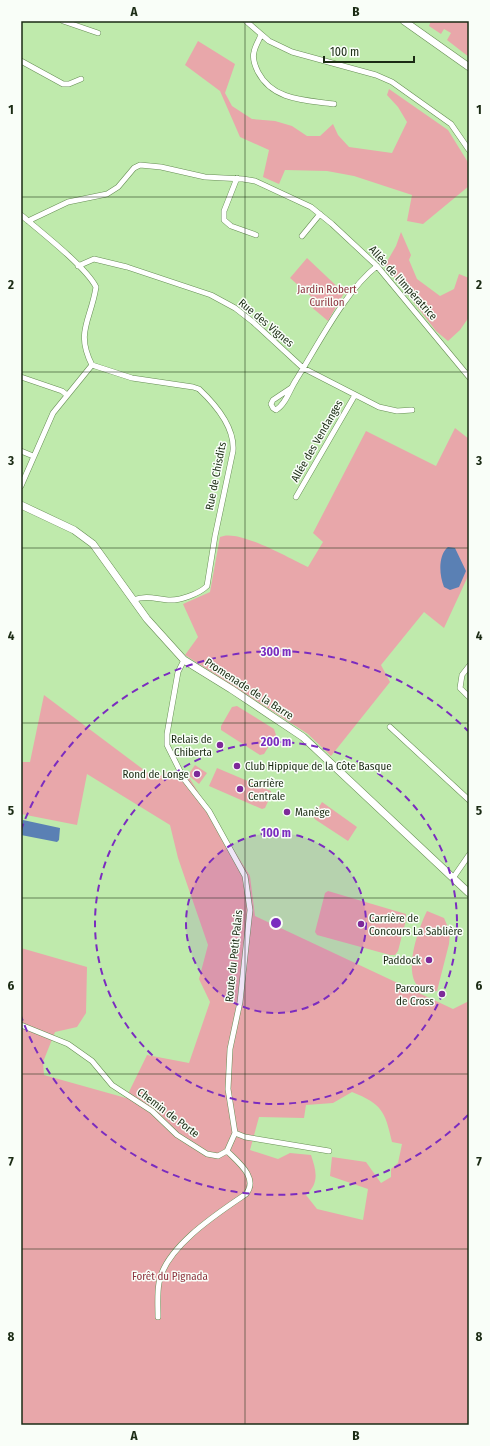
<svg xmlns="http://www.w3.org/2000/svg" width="490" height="1446" font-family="'Fira Sans Condensed',sans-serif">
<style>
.green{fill:#e8a7aa;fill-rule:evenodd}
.water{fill:#5a80b4}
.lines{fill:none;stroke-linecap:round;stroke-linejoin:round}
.street-casing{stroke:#678e55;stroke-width:6}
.secondary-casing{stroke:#678e55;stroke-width:8}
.street{stroke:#fff;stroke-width:5}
.secondary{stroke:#fff;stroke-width:7}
.grid{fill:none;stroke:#1b2b14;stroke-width:1;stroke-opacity:0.55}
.ring{fill:none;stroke:#7b2cbf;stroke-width:2;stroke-dasharray:7 5}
.poi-dot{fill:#7d2999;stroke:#f9fef8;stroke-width:1.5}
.labels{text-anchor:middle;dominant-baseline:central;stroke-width:3;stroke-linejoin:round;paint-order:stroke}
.street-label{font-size:11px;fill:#1b2b14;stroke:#f9fef8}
.park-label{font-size:11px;fill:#8d343f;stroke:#f9fef8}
.poi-label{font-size:11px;fill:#1b2b14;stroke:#f9fef8;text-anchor:end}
.centre{fill:#7b2cbf;stroke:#f9fef8;stroke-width:2}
.ring-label{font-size:12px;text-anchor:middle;font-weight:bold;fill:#7b2cbf;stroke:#f9fef8;stroke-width:3;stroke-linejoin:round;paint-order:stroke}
.neatline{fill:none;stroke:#1b2b14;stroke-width:1.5}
.grid-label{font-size:13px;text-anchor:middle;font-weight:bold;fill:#1b2b14}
</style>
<rect width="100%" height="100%" fill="#bfeaac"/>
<!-- green -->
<path class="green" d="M431,21H469V57L447,40L451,33L444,29L441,34L429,26Z
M198,41L235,64L225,93L232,106L252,119L275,121L292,126L307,136H320L333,124L338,135L349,147L392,153L407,122L398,107L387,95L389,89L448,130L469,164V186L423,224L407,221L412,195L354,176L327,171L285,170L279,184L263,177L269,150L240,137L220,91L185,65Z
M401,232L411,255L409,260L417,279L440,296L454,289L459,274L469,278V317L460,330L448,341L436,331L385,265L396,246Z
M307,258L344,293L328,321L309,305L314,299L290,278Z
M455,428L469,439V574L444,628L424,612L381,665L390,682L331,756L308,734L185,655L198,637L183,604L210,592L220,537C238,528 290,559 308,567L323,542L313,533L366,431L436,466Z
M44,695L156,779L166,772L187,774L250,876L255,916L453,1009L469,1001V1425H21V948L87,967L86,1013L77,1027L55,1032L43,1062L44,1075L126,1098L147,1055L189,1063L210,1002L199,979L208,945L178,858L170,825L87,774L77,825L21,814V762H30ZM352,1092C382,1104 385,1111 392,1142L402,1144L398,1163L391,1169V1177L381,1183L366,1162L332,1157L330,1176L368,1189L363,1220L317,1209L306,1195C320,1183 316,1170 311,1155L290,1153L278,1159L250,1150L259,1117L304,1118L306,1105L333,1103Z
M237,706L274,729L276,735L264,754L260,755L221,730V726L232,707Z
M195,765L207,773L199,784L188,775Z
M217,768L271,791V795L265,808L262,809L209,786Z
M322,802L357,827L348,841L316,820L313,817Z
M328,891L406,914V920L398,951L395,955H390L317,935L315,932L316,928L325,893Z
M427,911L444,918L450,932L449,944L437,991C394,996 417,931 427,911Z"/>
<!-- water -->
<path class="water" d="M448,547L455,548L466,571L459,587L450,590L444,587C439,575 438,555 448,547Z
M23,820L60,828L59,840L57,842L21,835Z"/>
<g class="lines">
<defs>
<path id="street" d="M63,21L98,33
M246,21L269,41L292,52L376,75L392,82L451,124L469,150
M261,35C259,40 255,46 254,52C252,59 255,66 258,72C273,101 306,100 334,104
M21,61L63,84H69L81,79
M237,178L224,211V220L231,226L256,235
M21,215C40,231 86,267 96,287C91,320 75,332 92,365L53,413L21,486
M28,221L68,202L107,194L118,187L134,168L140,165L161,167L205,177L243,179L255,181L311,207L332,224L377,266L469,377
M302,236L320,214
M78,266L94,259L127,267L211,295L235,308L253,322L303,368L379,407L397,411L412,410
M92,365L132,378L193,387L199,389C216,405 235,427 233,451L215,536L207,586C199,594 179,601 168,600C156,599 146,595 133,600
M21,377L62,391L67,395
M291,388L273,400L271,404L273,408L276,410C286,404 290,389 296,380C318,345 345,291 377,266
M21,451L33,456
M296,497L355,395
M184,660L178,672L167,734V745L184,779L209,811L245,876L250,910L240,1002L230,1049L228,1089L235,1133L245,1137L329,1151
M469,666L462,675L460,688L469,697
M390,727L469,800
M453,878L469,855
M21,1025L68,1044L92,1061L112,1085L152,1111L177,1135L207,1154L218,1156L227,1151
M158,1317C158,1306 157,1294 159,1283C165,1247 218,1213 246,1194C259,1178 238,1162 227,1151L235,1133"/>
<path id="secondary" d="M404,21L469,67
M21,505L74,530L93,544L147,619L184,660L231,689L303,737L469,893"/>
</defs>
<!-- street casing -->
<use href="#street" class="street-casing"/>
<!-- secondary casing -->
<use href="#secondary" class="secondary-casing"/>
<!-- street -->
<use href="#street" class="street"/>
<!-- secondary -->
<use href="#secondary" class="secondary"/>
</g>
<!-- grid -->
<path class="grid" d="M245,21V1425M21,197H469M21,372H469M21,548H469M21,723H469M21,898H469M21,1074H469M21,1249H469"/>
<!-- distance rings -->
<circle cx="276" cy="923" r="90" fill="#7b2cbf" fill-opacity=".12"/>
<g class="ring">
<circle cx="276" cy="923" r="90"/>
<circle cx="276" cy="923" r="181"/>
<path d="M468 1115A271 271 0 0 1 21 1016M21 830A271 271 0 0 1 468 731"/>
</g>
<!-- markers -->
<g class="poi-dot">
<circle cx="220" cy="745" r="4"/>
<circle cx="237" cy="766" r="4"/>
<circle cx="197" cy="774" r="4"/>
<circle cx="240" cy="789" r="4"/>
<circle cx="287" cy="812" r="4"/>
<circle cx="361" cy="924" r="4"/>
<circle cx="429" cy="960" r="4"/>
<circle cx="442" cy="994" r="4"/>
</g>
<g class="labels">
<!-- street labels -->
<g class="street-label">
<text transform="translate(403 283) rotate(48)">Allée de l'Impératrice</text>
<text transform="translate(266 323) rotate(40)">Rue des Vignes</text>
<text transform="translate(317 441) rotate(-60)">Allée des Vendanges</text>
<text transform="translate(216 476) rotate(-79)">Rue de Chisdits</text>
<text transform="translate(249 689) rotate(33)">Promenade de la Barre</text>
<text transform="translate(234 956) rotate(-84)">Route du Petit Palais</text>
<text transform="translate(168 1113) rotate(37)">Chemin de Porte</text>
</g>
<!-- park labels -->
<g class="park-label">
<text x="327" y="289">Jardin Robert<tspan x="327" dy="13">Curillon</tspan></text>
<text x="170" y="1276">Forêt du Pignada</text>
</g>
<!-- poi labels -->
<g class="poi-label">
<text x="212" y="739">Relais de<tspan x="212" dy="13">Chiberta</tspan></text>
<text x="245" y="766" text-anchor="start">Club Hippique de la Côte Basque</text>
<text x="189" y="774">Rond de Longe</text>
<text x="248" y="783" text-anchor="start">Carrière<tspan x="248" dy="13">Centrale</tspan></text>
<text x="295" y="812" text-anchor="start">Manège</text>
<text x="369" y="918" text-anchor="start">Carrière de<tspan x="369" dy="13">Concours La Sablière</tspan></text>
<text x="421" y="960">Paddock</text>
<text x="434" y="988">Parcours<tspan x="434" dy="13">de Cross</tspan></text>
</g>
</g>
<circle cx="276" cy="923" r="6" class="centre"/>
<g class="ring-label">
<text x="276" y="656">300 m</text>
<text x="276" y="746">200 m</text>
<text x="276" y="837">100 m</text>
</g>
<!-- border -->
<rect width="490" height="1446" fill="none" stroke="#f9fef8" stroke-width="44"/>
<!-- scale -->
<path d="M324 56v6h90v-6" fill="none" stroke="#1b2b14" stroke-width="2"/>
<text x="330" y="56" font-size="12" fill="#1b2b14" stroke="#f9fef8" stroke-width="3" paint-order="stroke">100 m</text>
<rect x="22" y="22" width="446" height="1402" class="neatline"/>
<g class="grid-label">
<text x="134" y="16">A</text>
<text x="356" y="16">B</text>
<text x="11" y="114">1</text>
<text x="479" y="114">1</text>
<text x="11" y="289">2</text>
<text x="479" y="289">2</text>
<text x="11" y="465">3</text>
<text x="479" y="465">3</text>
<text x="11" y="640">4</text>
<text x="479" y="640">4</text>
<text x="11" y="815">5</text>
<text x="479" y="815">5</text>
<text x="11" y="990">6</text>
<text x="479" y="990">6</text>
<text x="11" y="1166">7</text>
<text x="479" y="1166">7</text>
<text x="11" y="1341">8</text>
<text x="479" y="1341">8</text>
<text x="134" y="1440">A</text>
<text x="356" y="1440">B</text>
</g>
</svg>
